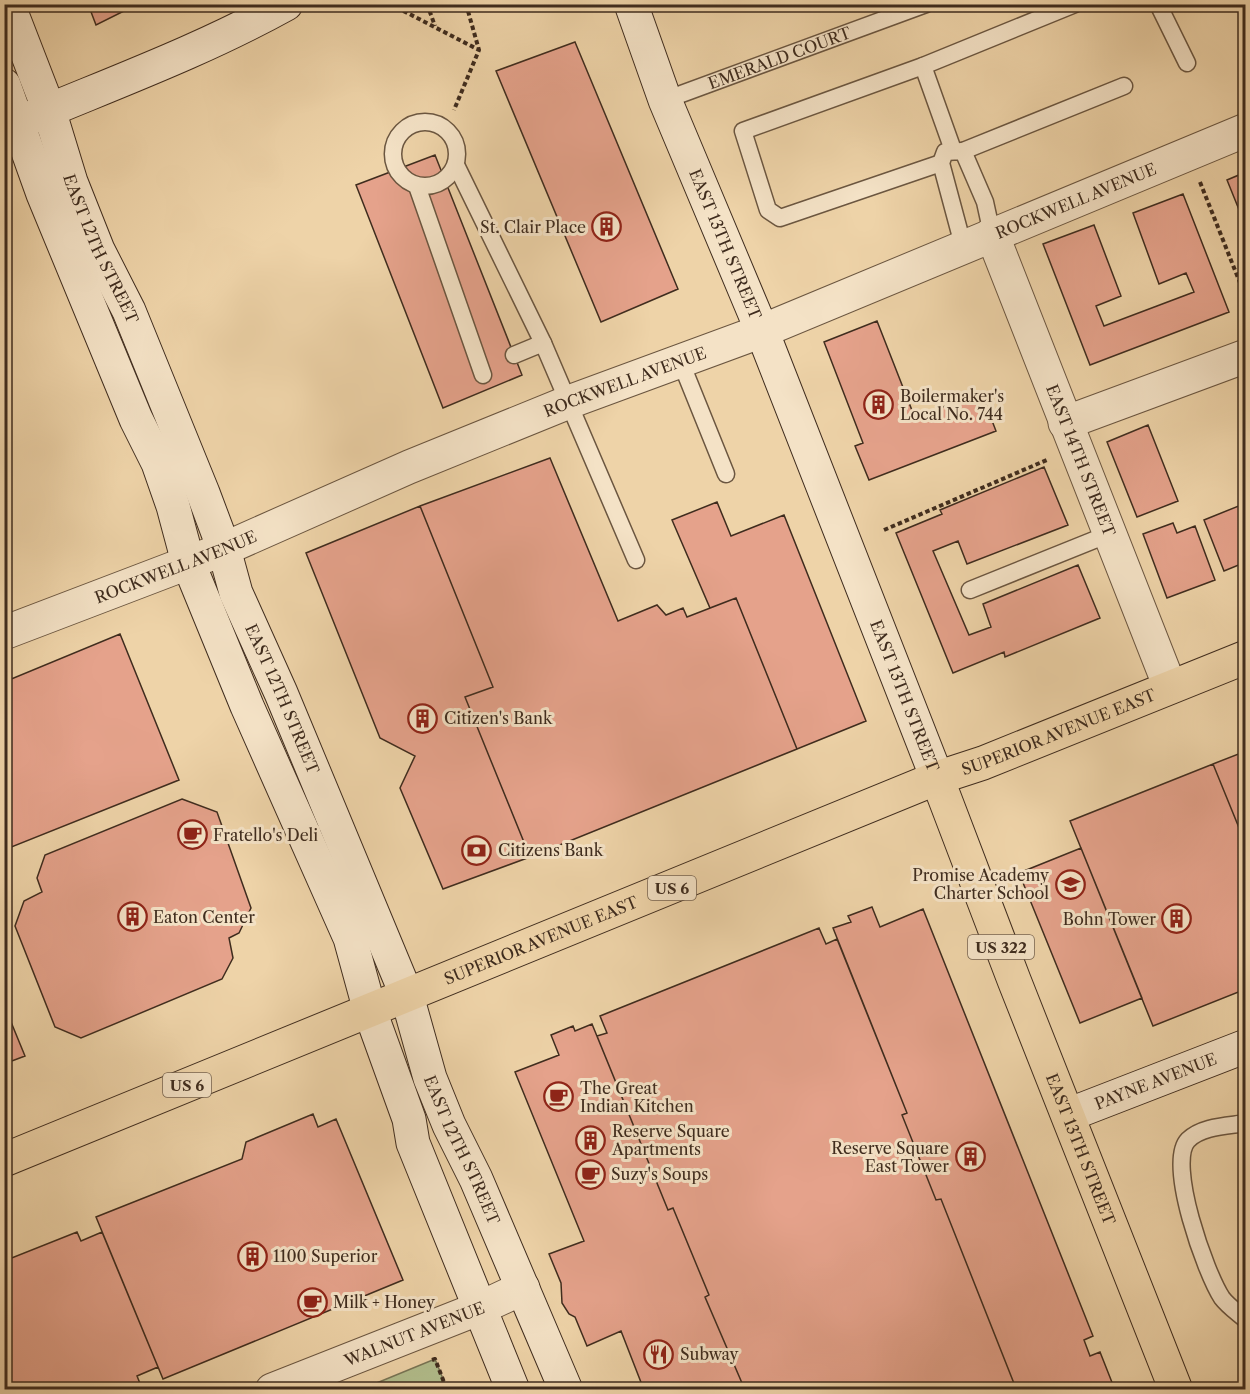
<svg xmlns="http://www.w3.org/2000/svg" width="1250" height="1394" font-family="'Libre Caslon Text',serif">
<style>
.green{fill:#b2be8d;stroke:#787556;stroke-width:1.5}
.building{fill:#e5a28b;stroke:#3f2c1e;stroke-width:1.5}
.lines{fill:none;stroke-linecap:round;stroke-linejoin:round}
.lane-casing{stroke:#6b5640;stroke-width:19}
.street-casing{stroke:#6b5640;stroke-width:35}
.secondary-casing{stroke:#3f2c1e;stroke-width:35}
.primary-casing{stroke:#3f2c1e;stroke-width:35}
.path{stroke:#3f2c1e;stroke-width:4;stroke-dasharray:4.5 3;stroke-linecap:butt}
.lane{stroke:#f4e2c6;stroke-width:16}
.street{stroke:#f4e2c6;stroke-width:33}
.secondary{stroke:#f4e2c6;stroke-width:33}
.primary{stroke:#eed3a8;stroke-width:33}
.labels{text-anchor:middle;dominant-baseline:central;stroke-width:6;stroke-linejoin:round;paint-order:stroke}
.shield{fill:#f4e2c6;stroke:#756350;stroke-width:1.5}
.shield-label{font-size:15px;font-weight:bold;fill:#3f2c1e}
.street-label{font-size:16px;fill:#3f2c1e;stroke:#f4e2c6}
.poi-label{font-size:16px;fill:#3f2c1e;stroke:#f4e2c6;text-anchor:start}
</style>
<rect width="100%" height="100%" fill="#eed3a8"/>
<filter id="stains"><feTurbulence type="fractalNoise" baseFrequency=".00333" numOctaves="4"/><feColorMatrix values="0 0 0 0 .2 0 0 0 0 .09 0 0 0 0 .02 0 0 0 .5 -.17"/></filter>
<radialGradient id="worn" r=".72"><stop offset=".6" stop-color="#630" stop-opacity="0"/><stop offset="1" stop-color="#630" stop-opacity=".3"/></radialGradient>
<!-- green -->
<path class="green" d="M435,1359L447,1389H362Z"/>
<!-- building -->
<path class="building" d="M88,4H138L96,25Z
M1237,4H1246V24Z
M575,42L678,289L601,322L496,71Z
M435,155L522,375L443,408L356,185Z
M1246,172V227L1227,180Z
M1183,194L1229,312L1090,365L1043,244L1094,225L1121,296L1096,306L1104,326L1194,292L1186,273L1159,284L1133,213Z
M877,321L915,418L981,392L996,431L869,480L855,446L863,443L824,342Z
M1148,425L1178,501L1137,517L1107,442Z
M550,458L618,621L657,605L666,615L683,608L687,617L736,598L797,749L530,857L465,697L493,687L420,506Z
M1044,467L1068,525L967,564L958,541L933,551L969,635L991,627L983,604L1078,565L1100,618L1005,657L1004,652L953,673L896,533L942,514L940,510Z
M717,502L731,536L784,515L866,721L797,749L736,598L710,608L672,520Z
M1246,503V562L1224,571L1204,520Z
M420,506L493,687L465,697L530,857L443,889L400,788L415,756L380,738L306,553Z
M1173,523L1177,533L1195,526L1215,580L1167,598L1143,534Z
M120,634L179,780L4,850V682Z
M1246,751V845L1213,764Z
M1213,764L1246,845V989L1153,1026L1070,821Z
M182,799L217,812L251,908L239,933L229,938L233,958L222,979L81,1038L55,1027L15,926L24,901L42,892L37,878L45,855Z
M1081,848L1142,998L1080,1023L1019,873Z
M872,907L880,927L923,909L1093,1336L1084,1340L1090,1356L1100,1352L1115,1390H1011L1010,1387L1015,1386L941,1199L936,1200L902,1115L907,1113L833,928L851,922L848,916Z
M819,928L826,944L837,939L907,1113L902,1115L936,1200L941,1199L1015,1386L1010,1387L1011,1390H745L705,1297L709,1295L673,1208L668,1210L597,1036L607,1033L600,1016Z
M4,1005L25,1056L4,1064Z
M592,1024L668,1210L673,1208L709,1295L705,1297L745,1390H644L621,1331L587,1346L575,1317L569,1314L562,1303L561,1283L549,1254L584,1241L515,1072L559,1055L551,1035L573,1026L575,1031Z
M313,1114L318,1127L336,1119L403,1280L163,1379L96,1217L242,1159L246,1142Z
M77,1232L81,1241L102,1232L158,1367L137,1376L141,1386L134,1390H4V1261Z"/>
<g class="lines">
<defs>
<g id="lane">
<path d="M1158,4L1187,63"/>
<path d="M923,66L1075,4"/>
<path id="s1" d="M665,100L926,4"/>
<circle cx="425" cy="154" r="32"/>
<path d="M963,151L1124,86"/>
<path d="M941,163L780,218L768,210L743,131L923,66L953,150"/>
<path d="M457,167L543,343"/>
<path d="M417,186L483,375"/>
<path d="M963,245L941,163L945,152L963,151L985,202L992,234"/>
<path d="M514,355L543,343L636,560"/>
<path d="M680,360L726,474"/>
<path d="M970,590L1109,534"/>
<path d="M1246,1123C1228,1126 1202,1126 1188,1140C1166,1163 1206,1274 1222,1298C1228,1306 1238,1313 1246,1320"/>
</g>
<g id="street">
<path id="s2" d="M992,234L1170,687"/>
<path d="M1065,423L1246,356"/>
<path id="s3" d="M4,633L224,549L409,467L569,402L762,331L1246,130"/>
<path id="s4" d="M272,1390L480,1308L523,1288"/>
</g>
<g id="secondary">
<path id="s5" d="M8,4L49,110L71,182L98,250L129,311L203,493L224,549L236,593L281,693L407,996L430,1078L449,1125L476,1179L566,1390"/>
<path id="s6" d="M631,4L665,100L762,331L937,778"/>
<path d="M4,85L43,194L136,419L158,463L173,506L188,562L247,706L350,938L370,1011L409,1119L413,1143L513,1390"/>
<path d="M30,118C116,82 203,50 286,4"/>
<path id="s7" d="M1068,1115L1246,1046"/>
</g>
<g id="primary">
<path id="s8" d="M937,778L1014,980L1176,1390"/>
<path id="s9" d="M4,1160L937,778L983,763L1246,657"/>
</g>
</defs>
<!-- lane casing -->
<use href="#lane" class="lane-casing"/>
<!-- street casing -->
<use href="#street" class="street-casing"/>
<!-- secondary casing -->
<use href="#secondary" class="secondary-casing"/>
<!-- primary casing -->
<use href="#primary" class="primary-casing"/>
<!-- path -->
<path class="path" d="M390,4L479,50L454,110
M427,4L435,26
M466,4L479,50
M1200,182L1246,298
M884,530L1049,459
M432,1360L435,1359L447,1390"/>
<!-- lane -->
<use href="#lane" class="lane"/>
<!-- street -->
<use href="#street" class="street"/>
<!-- secondary -->
<use href="#secondary" class="secondary"/>
<!-- primary -->
<use href="#primary" class="primary"/>
</g>
<!-- icons -->
<defs>
<symbol id="building-ring" viewBox="-11 -11 22 22"><circle r="9.5" fill="#f4e2c6" stroke="#8f2418" stroke-width="1.5"/><path d="M-4-6H4V6H1V3H-1V6H-4ZM-2.5-4.3h1.7v1.8h-1.7ZM.8-4.3h1.7v1.8H.8ZM-2.5-1h1.7V.8h-1.7ZM.8-1h1.7V.8H.8Z" fill="#8f2418"/></symbol>
<symbol id="cafe-ring" viewBox="-11 -11 22 22"><circle r="9.5" fill="#f4e2c6" stroke="#8f2418" stroke-width="1.5"/><path d="M-5.5-4.5H6V0H3Q3 3.5 0 3.5H-2.5Q-5.5 3.5-5.5 0ZM3-3.2v2h1.7v-2ZM-6 4.5H4V6H-6Z" fill="#8f2418"/></symbol>
<symbol id="bank-ring" viewBox="-11 -11 22 22"><circle r="9.5" fill="#f4e2c6" stroke="#8f2418" stroke-width="1.5"/><path d="M-6-4H6V4H-6ZM0-2.3a2.3 2.3 0 1 0 0 4.6a2.3 2.3 0 1 0 0-4.6Z" fill="#8f2418"/></symbol>
<symbol id="school-ring" viewBox="-11 -11 22 22"><circle r="9.5" fill="#f4e2c6" stroke="#8f2418" stroke-width="1.5"/><path d="M0-5L7-2L0 1L-7-2ZM-4 1L0 2.5L4 1V4Q0 6-4 4Z" fill="#8f2418"/></symbol>
<symbol id="restaurant-ring" viewBox="-11 -11 22 22"><circle r="9.5" fill="#f4e2c6" stroke="#8f2418" stroke-width="1.5"/><path d="M-5-6h1v4h1v-4h1v4h1v-4h1v5L-1.5 .5V6h-2V.5L-5-1ZM5-6V6H3V1.5H1.5Q1.5-4 5-6Z" fill="#8f2418"/></symbol>
</defs>
<g fill-rule="evenodd">
<use href="#building-ring" x="590" y="210" width="33" height="33"/>
<use href="#building-ring" x="862" y="388" width="33" height="33"/>
<use href="#building-ring" x="406" y="702" width="33" height="33"/>
<use href="#cafe-ring" x="176" y="818" width="33" height="33"/>
<use href="#bank-ring" x="460" y="834" width="33" height="33"/>
<use href="#school-ring" x="1054" y="868" width="33" height="33"/>
<use href="#building-ring" x="116" y="900" width="33" height="33"/>
<use href="#building-ring" x="1160" y="902" width="33" height="33"/>
<use href="#cafe-ring" x="542" y="1080" width="33" height="33"/>
<use href="#building-ring" x="574" y="1124" width="33" height="33"/>
<use href="#building-ring" x="954" y="1140" width="33" height="33"/>
<use href="#cafe-ring" x="574" y="1158" width="33" height="33"/>
<use href="#building-ring" x="236" y="1240" width="33" height="33"/>
<use href="#cafe-ring" x="296" y="1286" width="33" height="33"/>
<use href="#restaurant-ring" x="642" y="1338" width="33" height="33"/>
</g>
<g class="labels">
<!-- shield labels -->
<g class="shield">
<rect x="648" y="876" width="48" height="24" rx="4.5"/>
<rect x="968" y="935" width="66" height="24" rx="4.5"/>
<rect x="163" y="1073" width="48" height="24" rx="4.5"/>
</g>
<g class="shield-label">
<text x="672" y="888">US 6</text>
<text x="1001" y="947">US 322</text>
<text x="187" y="1085">US 6</text>
</g>
<!-- street labels -->
<g class="street-label">
<text stroke="none"><textPath href="#s1" startOffset="122">EMERALD COURT</textPath></text>
<text stroke="none"><textPath href="#s3" startOffset="1156">ROCKWELL AVENUE</textPath></text>
<text stroke="none"><textPath href="#s6" startOffset="258">EAST 13TH STREET</textPath></text>
<text stroke="none"><textPath href="#s5" startOffset="262">EAST 12TH STREET</textPath></text>
<text stroke="none"><textPath href="#s3" startOffset="670">ROCKWELL AVENUE</textPath></text>
<text stroke="none"><textPath href="#s2" startOffset="243">EAST 14TH STREET</textPath></text>
<text stroke="none"><textPath href="#s3" startOffset="184">ROCKWELL AVENUE</textPath></text>
<text stroke="none"><textPath href="#s6" startOffset="744">EAST 13TH STREET</textPath></text>
<text stroke="none"><textPath href="#s5" startOffset="748">EAST 12TH STREET</textPath></text>
<text stroke="none"><textPath href="#s9" startOffset="1138">SUPERIOR AVENUE EAST</textPath></text>
<text stroke="none"><textPath href="#s9" startOffset="580">SUPERIOR AVENUE EAST</textPath></text>
<text stroke="none"><textPath href="#s7" startOffset="94">PAYNE AVENUE</textPath></text>
<text stroke="none"><textPath href="#s5" startOffset="1234">EAST 12TH STREET</textPath></text>
<text stroke="none"><textPath href="#s8" startOffset="398">EAST 13TH STREET</textPath></text>
<text stroke="none"><textPath href="#s4" startOffset="153">WALNUT AVENUE</textPath></text>
</g>
<!-- poi labels -->
<g class="poi-label">
<text x="586" y="227" text-anchor="end">St. Clair Place</text>
<text x="900" y="396">Boilermaker's<tspan x="900" dy="18">Local No. 744</tspan></text>
<text x="444" y="718">Citizen's Bank</text>
<text x="213" y="835">Fratello's Deli</text>
<text x="498" y="850">Citizens Bank</text>
<text x="1049" y="875" text-anchor="end">Promise Academy<tspan x="1049" dy="18">Charter School</tspan></text>
<text x="153" y="917">Eaton Center</text>
<text x="1156" y="919" text-anchor="end">Bohn Tower</text>
<text x="580" y="1088">The Great<tspan x="580" dy="18">Indian Kitchen</tspan></text>
<text x="612" y="1131">Reserve Square<tspan x="612" dy="18">Apartments</tspan></text>
<text x="949" y="1148" text-anchor="end">Reserve Square<tspan x="949" dy="18">East Tower</tspan></text>
<text x="611" y="1174">Suzy's Soups</text>
<text x="273" y="1256">1100 Superior</text>
<text x="333" y="1302">Milk + Honey</text>
<text x="680" y="1354">Subway</text>
</g>
</g>
<!-- margin -->
<rect width="1250" height="1394" fill="none" stroke="#eed3a8" stroke-width="24"/>
<rect x="6" y="6" width="1238" height="1382" fill="none" stroke="#3f2c1e" stroke-width="3"/>
<rect x="12" y="12" width="1226" height="1370" fill="none" stroke="#3f2c1e" stroke-width="1.5"/>
<rect width="100%" height="100%" filter="url(#stains)"/>
<rect width="100%" height="100%" fill="url(#worn)"/>
</svg>
